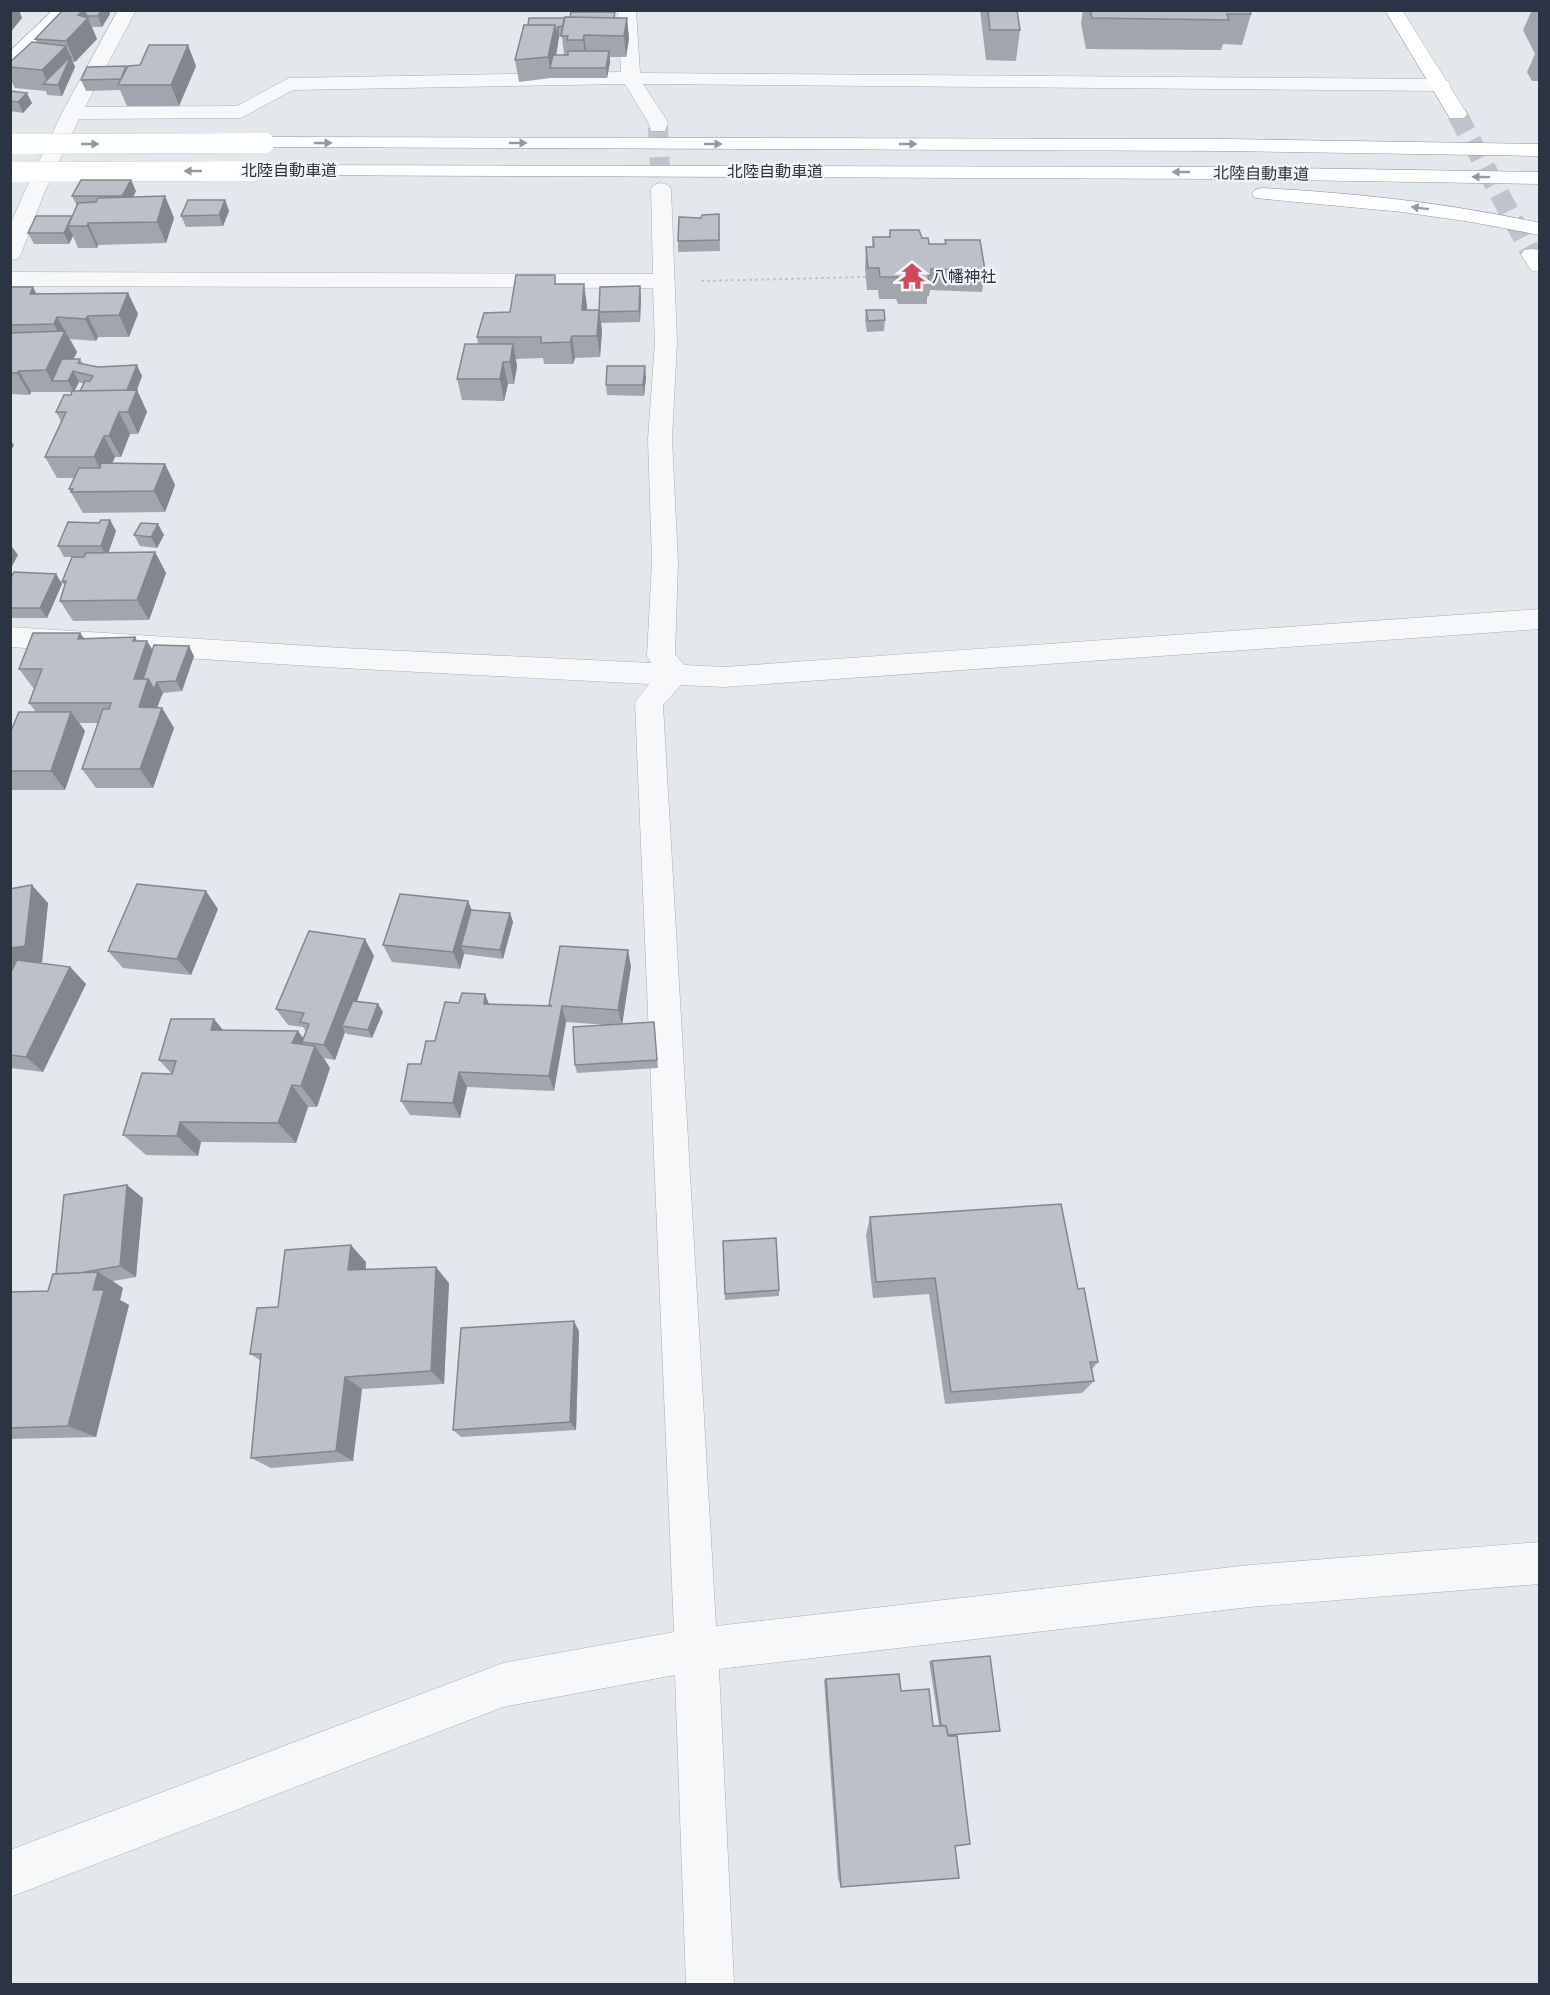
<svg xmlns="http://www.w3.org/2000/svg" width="1550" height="1995" font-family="'Archivo Narrow','Noto Sans JP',sans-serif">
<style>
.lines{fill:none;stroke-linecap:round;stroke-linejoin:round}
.street-tunnel{stroke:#bfc3cb;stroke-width:20;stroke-dasharray:20 10;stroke-linecap:butt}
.secondary-tunnel{stroke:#bfc3cb;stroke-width:20;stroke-dasharray:20 10;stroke-linecap:butt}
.street-casing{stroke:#a9aeb7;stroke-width:1}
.secondary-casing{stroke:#a9aeb7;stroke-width:1}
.highway-casing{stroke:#8b94a3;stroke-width:1}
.path{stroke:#c2c5cb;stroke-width:2;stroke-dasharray:3 3;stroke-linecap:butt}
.street{fill:#f7f8fa;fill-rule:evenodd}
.secondary{fill:#fff;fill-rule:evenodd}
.highway{fill:#fff;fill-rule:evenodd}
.highway-bridge-casing{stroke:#8b94a3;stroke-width:20;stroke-linecap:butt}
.highway-bridge{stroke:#fff;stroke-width:20}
.wall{fill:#a1a5ae;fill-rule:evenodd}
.shaded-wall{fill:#83868d}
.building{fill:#bbc0ca;stroke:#83868d;stroke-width:1.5}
.oneway{fill:#959aa2}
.labels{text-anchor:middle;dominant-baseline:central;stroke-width:4.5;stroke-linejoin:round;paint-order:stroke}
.far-street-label{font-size:16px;fill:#2b3445;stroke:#f4f6f9}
.far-poi-label{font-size:16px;fill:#2b3445;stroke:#f4f6f9;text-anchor:start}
</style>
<rect width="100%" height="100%" fill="#e4e7ec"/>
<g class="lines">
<!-- street-tunnel -->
<path class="street-tunnel" d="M658,127L661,189"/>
<!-- secondary-tunnel -->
<path class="secondary-tunnel" d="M1457,114L1532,255"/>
<defs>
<path id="street" d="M118,10H136L85,107L237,106L289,78L621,72L618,10H636L640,73L1441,79L1448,81L1450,85L1448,89L1441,91L643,84L668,122L665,131H651L648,122L625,84L293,90L241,118L79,119L45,191L21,254L18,259L10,260V225L25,191L62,113Z
M661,183L668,185L671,189L677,342L672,439L678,562L675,654L684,665L724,667L1540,609V629L724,687L681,685L663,705L716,1626L1250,1565L1540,1542V1584L1250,1607L719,1669L734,1984H686L675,1675L503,1707L10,1897V1850L503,1663L674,1632L635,702L649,684L342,668L10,647V627L342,648L651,663L647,656L652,562L648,439L655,342L653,288L10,286V272L653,274L651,189L654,185Z"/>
<path id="secondary" d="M1385,10H1402L1467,114L1464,118H1450Z
M1532,249L1540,250V272L1532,271L1521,255L1524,250Z"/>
<path id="highway" d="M53,10H72L17,66L10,67V51Z
M265,137L1227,139L1540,144V156L1227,151L258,147L255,143L258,139Z
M252,165L1230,167L1540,172V184L1230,179L245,175L242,171L245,167Z
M1262,188C1356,193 1448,203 1540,223V235L1471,222L1402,212L1255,198L1252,194L1255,190Z"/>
</defs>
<!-- street casing -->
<use href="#street" class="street-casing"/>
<!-- secondary casing -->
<use href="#secondary" class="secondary-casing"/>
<!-- highway casing -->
<use href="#highway" class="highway-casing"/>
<!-- path -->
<path class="path" d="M701,281L866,277"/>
<!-- street -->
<use href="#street" class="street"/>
<!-- secondary -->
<use href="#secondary" class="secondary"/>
<!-- highway -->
<use href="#highway" class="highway"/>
<defs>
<path id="highway-bridge" d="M10,144L265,143
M10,172L252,171"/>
</defs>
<!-- highway-bridge casing -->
<use href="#highway-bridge" class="highway-bridge-casing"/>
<!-- highway-bridge -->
<use href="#highway-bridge" class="highway-bridge"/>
</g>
<!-- wall -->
<path class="wall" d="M63,10H109L110,14L102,27H92L97,39L75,62H73L75,67L62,96L47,95L46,91L15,88L10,78V62L37,42L35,39Z
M980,10H1017L1020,30L1016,61L986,60Z
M1083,10H1249L1251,14L1242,45L1223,44L1221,50L1086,49L1081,24Z
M1532,10H1539V81H1532L1527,72L1535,54L1523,30Z
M616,18H627L629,39L626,57H610V62L607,78H551L519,82L515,60L524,25ZM559,37H562L564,55H556Z
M196,66L179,106H127L120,90L86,91L81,80L127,68Z
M10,91L32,103L23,113L10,111Z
M136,191L133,197L165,196L174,218L166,243L98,245L97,248H78L73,236L69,244H34L28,233L72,216L77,206L72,196Z
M225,200L229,211L223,226L186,227L181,216Z
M719,214L720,251L678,252V241Z
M890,230L922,238L929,244H945V240L985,270L982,292L930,290L929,296L927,297V304H898L896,299H879L878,290H867L865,268L866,247H872L873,237H889Z
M557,284L587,306V310H599L641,297L640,322L601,323L602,331L600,357L575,358L573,364H544L543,358L516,359L517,366L514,384H508L504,401L462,400L457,379L478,344L477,337L510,312Z
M10,289L36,293H128L138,314L129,337H98L96,341L70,339L77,352L73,359H80L83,364L142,376L137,390L147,412L138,434H130L121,457H115L112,463L165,464L175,485L165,512L83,513L69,489L74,478H57L45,457L61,421L56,412L71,395L72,392H31L30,395L10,394ZM79,382L84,384L80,391H74Z
M866,310L885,320L884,331L867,332L865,321Z
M646,377L644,396L607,395L606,385Z
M110,520L116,531L108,553L155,552L166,573L149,620L73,621L60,601L65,586L62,582L75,557H64L58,546L99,523Z
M134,535H164L157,548L140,546Z
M56,574L62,584L47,618H10V580Z
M80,633L84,638L135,637L137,641H147L153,650L194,656L182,691L163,693L157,708H162L174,728L153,788H96L82,769L99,723H79L85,731L65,790H11L10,733L36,712L29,703L35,689H34L19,669Z
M10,889L48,903L42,962L39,963L70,967L86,984L43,1072L10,1068V974L13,968L10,969Z
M468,901L471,910L510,913L513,922L503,959L464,954L460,969L392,962L383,945Z
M218,909L191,975L123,968L108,951Z
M374,956L357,1001L383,1012L372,1038L347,1034L345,1032L335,1060L324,1058L330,1068L317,1107H308L296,1143L201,1142L198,1156L146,1155L123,1135L172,1074L159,1060L223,1030L303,1038L306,1031L303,1027L288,1025L276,1009Z
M631,966L622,1024L654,1022L658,1068L577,1073L575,1065L608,1025L566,1022L554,1091L467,1087L460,1118L410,1115L401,1101L435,1041L459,1003L485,994L489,1004L550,1006L549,1005Z
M143,1198L136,1277L113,1281L123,1288L120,1300L129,1305L96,1437L10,1439V1292L48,1291L56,1274Z
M870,1217L1078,1289L1098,1362L1092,1369L1094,1381L1082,1393L945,1404L929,1294L873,1298L866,1235Z
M366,1262V1269L449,1283L444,1384L362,1389L353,1461L271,1468L251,1458L260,1360L250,1354L278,1307Z
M779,1290V1296L725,1300V1294Z
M579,1331L576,1430L461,1437L453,1430Z
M929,1661H932L951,1734L957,1736L955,1846L841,1887L838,1878L824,1680L826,1679L901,1691L933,1725H939Z"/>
<!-- shaded-wall -->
<path class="shaded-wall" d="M15,10H19L22,18L10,33V16Z
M84,10L97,39L75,62L66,41L78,15Z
M102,10H109L110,14L102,27L98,16Z
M627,18L629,39L626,57L624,36Z
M555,25L558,27L559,37L554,68H550L548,57Z
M584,35L587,56L586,61L583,40Z
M188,45L196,66L179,106L171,85Z
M66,46L75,67L62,96L58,85L48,84L42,70Z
M609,51L610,62L607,78L606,68Z
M27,93L32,103L23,113L18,102Z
M131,180L136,191L127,207L122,196Z
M165,196L174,218L166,243L157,222Z
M225,200L229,211L223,226L219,215Z
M72,216L68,226L73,236L69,244L64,233Z
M88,223L98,245L97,248L87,226Z
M584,284L587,306L585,332L582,310Z
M640,286L641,297L640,322L639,311Z
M33,287L44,309L30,294Z
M128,293L138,314L129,337L119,315Z
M599,310L602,331L600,357L597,336Z
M88,316L98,337L96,341L85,319Z
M57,317L77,352L63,381H52L46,370L61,339L54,324Z
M572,336L575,358L573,364L570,342Z
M513,344L517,366L514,384L510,362Z
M503,362L508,384L504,401L500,379Z
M137,365L142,376L130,407L124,396Z
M645,366L646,377L644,396L643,385Z
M19,371L31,392L30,395L17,373Z
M73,371L79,382L74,392L68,381Z
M137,390L147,412L138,434L128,412Z
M119,412L130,434L121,457L109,436Z
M104,436L115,457L105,479L94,457Z
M10,439L14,445L10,452Z
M165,464L175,485L165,512L154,491Z
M110,520L116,531L107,557L101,546Z
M158,524L164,535L157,548L151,537Z
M10,544L18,555L10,570Z
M155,552L166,573L149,620L137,600Z
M56,574L62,584L47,618L40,608Z
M80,633L94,653L78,639Z
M135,637L143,652L147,641L159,661L151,684L160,699L151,727L139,707L134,679L133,641Z
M189,646L194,656L182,691L176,681Z
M157,682L163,693L160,699L154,689Z
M162,708L174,728L153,788L140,769Z
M71,712L85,731L65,790L51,771Z
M32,885L48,903L42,962L10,969V948Z
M206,891L218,909L191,975L177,959Z
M468,901L475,918L461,946L464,954L460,969L453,952Z
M510,913L513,922L503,959L500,950Z
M365,939L374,956L347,1027L342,1026L345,1032L335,1060L324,1045Z
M628,950L631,966L622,1026L618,1010Z
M70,967L86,984L43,1072L26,1057Z
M485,994L491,1010L484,1004Z
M378,1004L383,1012L372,1038L368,1030Z
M562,1006L566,1022L554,1091L549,1076Z
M214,1019L233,1042L211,1030Z
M298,1031L306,1042H302L312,1055L315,1046L330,1068L317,1107L301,1086L292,1043Z
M459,1072L467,1087L460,1118L453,1103Z
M292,1085L308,1107L296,1143L278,1123Z
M180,1122L201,1142L198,1156L177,1136Z
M127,1185L143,1198L136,1277L120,1266Z
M351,1245L366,1262L364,1286L348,1270Z
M436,1267L449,1283L444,1384L431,1371Z
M98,1272L123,1288L120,1300L129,1305L96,1437L68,1426L93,1290Z
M574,1321L579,1331L576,1430L570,1422Z
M345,1377L362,1389L353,1461L336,1451Z"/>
<!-- building -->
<path class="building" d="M10,10H15L10,16Z
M63,10H84L78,15L88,18L66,41L35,39Z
M84,10H102L98,16H87Z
M988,10H1017L1020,30H990Z
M1090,10H1249L1251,14H1227L1229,20L1092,18Z
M571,12H615L614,18L570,17Z
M565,17L627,18L624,36L584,35L583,40H567L568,36H561Z
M529,18H564L563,26L558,27L557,35L555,25H528Z
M524,25H555L548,57L515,60Z
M32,42L66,46L42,70L10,67V62Z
M149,45H188L171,85H118L128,66L140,65Z
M568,51H609L606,68H550L553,55H568Z
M71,56L58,85L43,84Z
M126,66L121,79L81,80L87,67Z
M10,91L27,93L18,102L10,101Z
M81,180H131L122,196H72Z
M165,196L157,222L88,223L87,226H68L78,203L96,202L98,198Z
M188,200H225L219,215L181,216Z
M719,214V240L678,241L679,217L701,218L702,215Z
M36,216H72L64,233H28Z
M890,230H919L922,238H928L929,244H946L945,240H980L985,270L931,269V275H928L929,282L899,283L898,277H880L879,268H868L866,247H874L873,237H890Z
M516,275H555V284H584L582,310H599L597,336H572L570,342L541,343V337H477L484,313L510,312Z
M640,286L639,311L599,312L600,287Z
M12,287H33L30,294L128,293L119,315L88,316L85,319L57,317L54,324L10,325V289Z
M866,310H884L885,320L868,321Z
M65,331L46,370L19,371L17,373H10V333Z
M465,344H513L510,362H503L500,379H457Z
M62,359H80L78,363L98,367L137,365L127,390L80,391L85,381H90L93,376L73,371L68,381H52Z
M607,366H645L643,385H606Z
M137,390L128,412H119L109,436H104L94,457H45L66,412H56L64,395H71L72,391Z
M101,463L165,464L154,491L71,492L73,489H69L79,468H100Z
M101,520H110L101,546H58L68,522L99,523Z
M141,523L158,524L151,537L134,535Z
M155,552L137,600L60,601L66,581L62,582L72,557H84L86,553Z
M14,572L56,574L40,608H10V580Z
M33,633H80L78,639L135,637L133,641H147L134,679H148L139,707L162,708L140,769H82L103,709H109L111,703H29L42,669H19Z
M154,645L189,646L176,681L157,682L154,689L148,679H143Z
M19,712H71L51,771H10V733Z
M137,884L206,891L177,959L108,951Z
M32,885L25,946L10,948V889Z
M400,894L468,901L453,952L383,945Z
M471,910L510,913L500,950L461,946Z
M309,931L365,939L324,1045L302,1042L309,1024L300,1022L304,1013L276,1009Z
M560,946L628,950L618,1010L562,1006L549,1076L459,1072L453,1103L401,1101L408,1064H421L426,1041H435L445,1002L459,1003L462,993L485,994L484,1004L552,1006L549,1005Z
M17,960L70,967L26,1057L10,1055V974Z
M353,1001L378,1004L368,1030L342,1026Z
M171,1019H214L211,1030L298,1031L292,1043L315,1046L301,1086L292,1085L278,1123L180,1122L177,1136L123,1135L142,1073L172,1074L176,1061L159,1060Z
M654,1022L657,1060L575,1065L573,1027Z
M127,1185L120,1266L79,1273L56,1274L64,1195Z
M1061,1204L1078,1289L1084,1288L1098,1362H1090L1094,1381L951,1392L935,1278L876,1282L870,1217Z
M776,1238L779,1290L725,1294L723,1241Z
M351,1245L348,1270L436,1267L431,1371L345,1377L336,1451L251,1458L261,1354H250L257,1308L278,1307L285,1250Z
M98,1272L93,1290H104L68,1426L10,1428V1292L48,1291L53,1274Z
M574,1321L570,1422L453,1430L461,1328Z
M990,1656L1000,1731L948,1735L946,1726L941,1725L932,1661Z
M899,1674L901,1691L929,1689L933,1726H946L948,1736H957L970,1844L955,1846L959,1878L841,1887L826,1679Z"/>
<!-- one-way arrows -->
<defs><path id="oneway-solid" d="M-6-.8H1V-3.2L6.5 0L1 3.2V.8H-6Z" transform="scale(1.5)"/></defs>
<g class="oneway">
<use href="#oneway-solid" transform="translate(323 143)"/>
<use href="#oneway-solid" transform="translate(518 143)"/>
<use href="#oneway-solid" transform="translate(90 144)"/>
<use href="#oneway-solid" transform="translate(713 144)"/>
<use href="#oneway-solid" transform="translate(908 144)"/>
<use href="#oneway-solid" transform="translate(193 171) rotate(180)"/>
<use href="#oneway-solid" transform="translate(1181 172) rotate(-180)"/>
<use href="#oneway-solid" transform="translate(1481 177) rotate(-179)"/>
<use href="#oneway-solid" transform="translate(1420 208) rotate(-173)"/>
</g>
<!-- icons -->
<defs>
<symbol id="temple-bare" viewBox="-9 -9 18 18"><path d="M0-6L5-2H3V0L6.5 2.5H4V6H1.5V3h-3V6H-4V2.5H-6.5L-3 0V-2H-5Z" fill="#d1495b" stroke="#f4f6f9" stroke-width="2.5" paint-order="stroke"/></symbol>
</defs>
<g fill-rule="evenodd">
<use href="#temple-bare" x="893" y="257" width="38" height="38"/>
</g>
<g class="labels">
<!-- far-street labels -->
<g class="far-street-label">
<text x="289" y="170">北陸自動車道</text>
<text x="775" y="171">北陸自動車道</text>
<text transform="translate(1261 173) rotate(1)">北陸自動車道</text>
</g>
<!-- far-poi labels -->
<g class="far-poi-label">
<text x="932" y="276">八幡神社</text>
</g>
</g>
<!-- border -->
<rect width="1550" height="1995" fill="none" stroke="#2b3445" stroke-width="24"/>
</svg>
